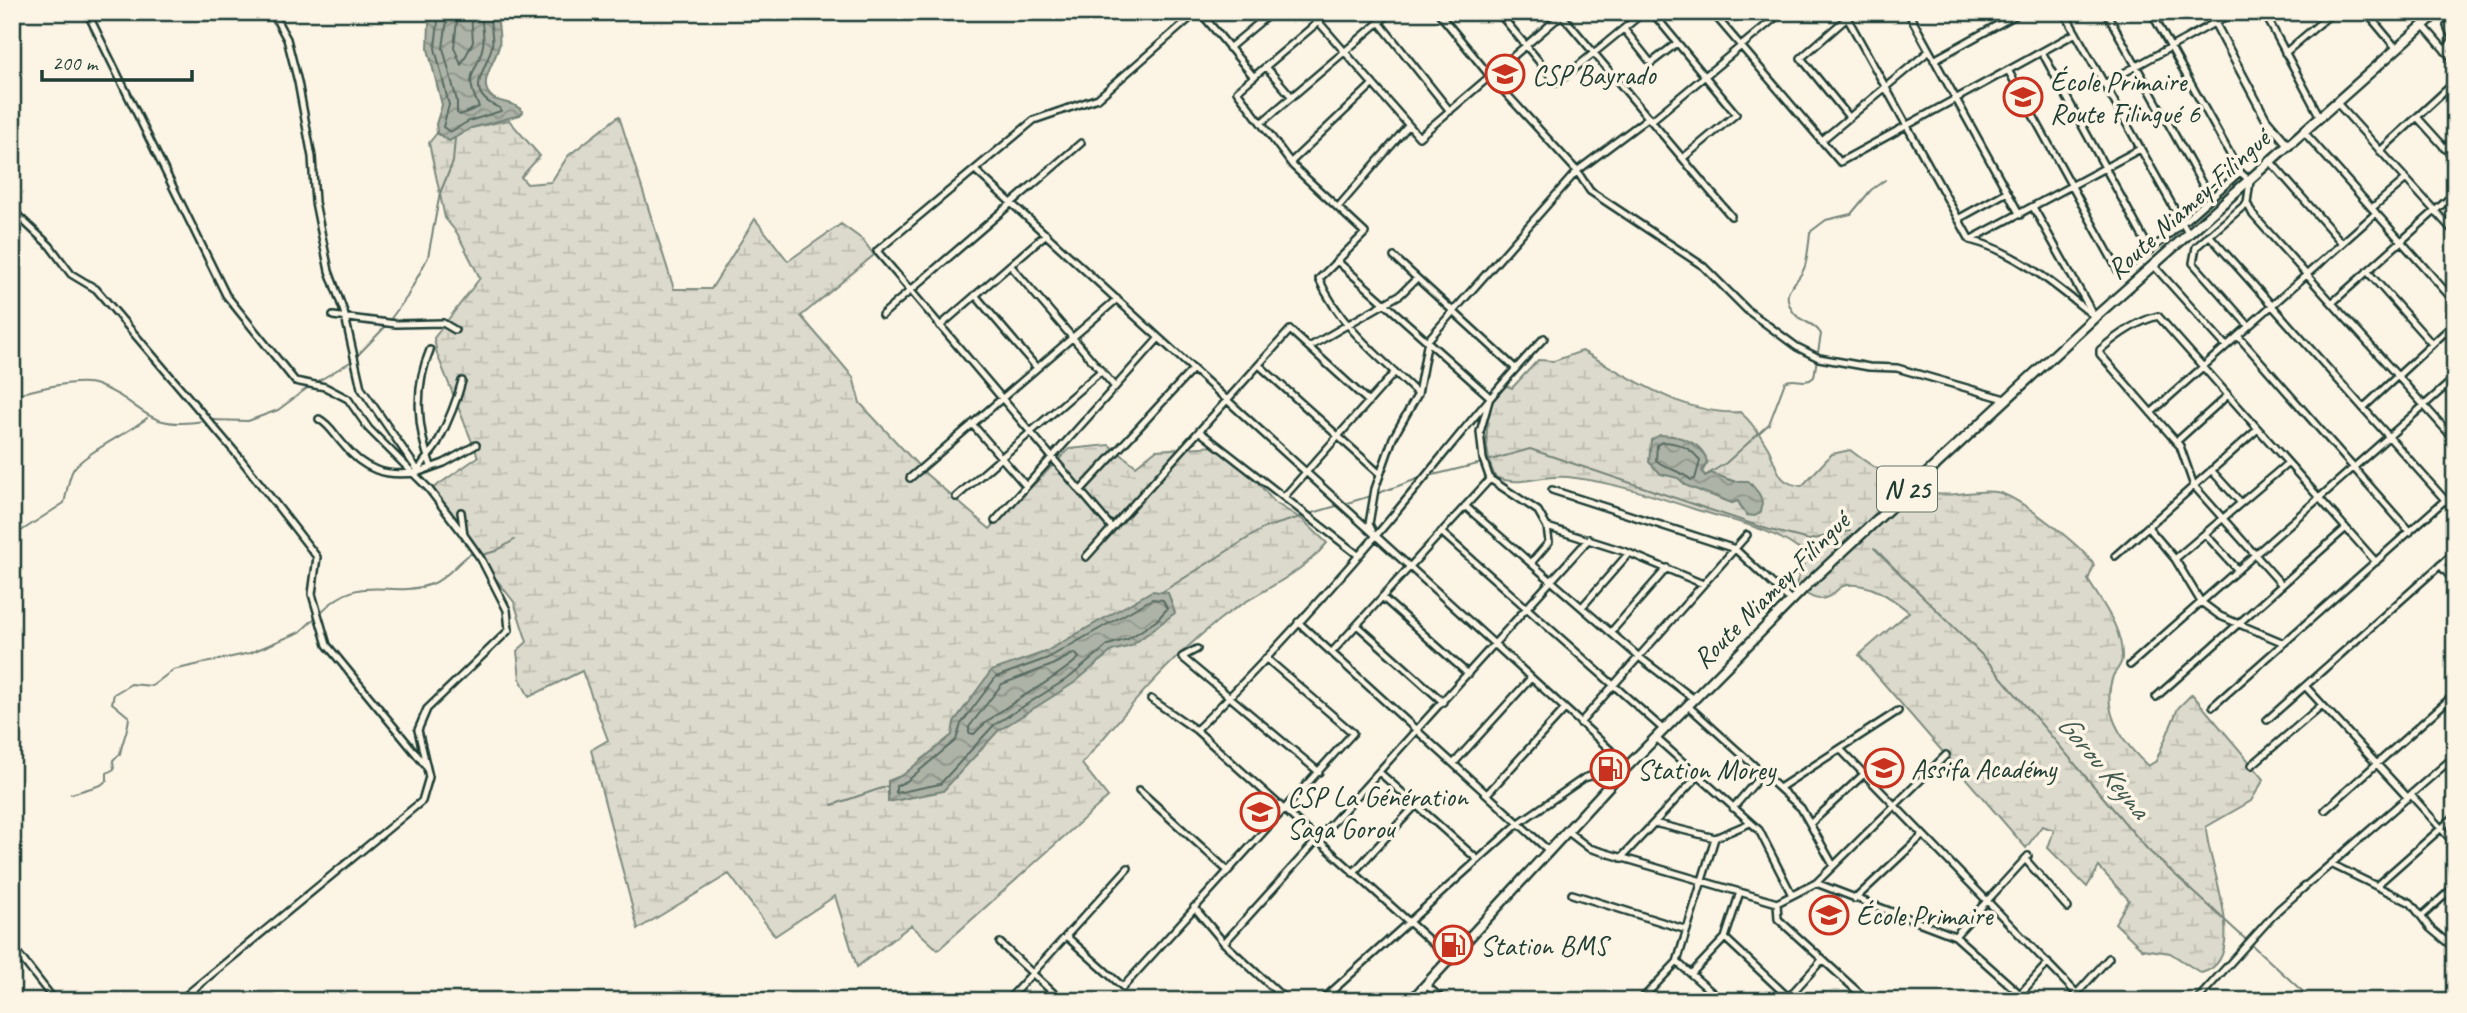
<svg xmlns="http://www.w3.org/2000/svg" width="2467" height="1013" font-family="Caveat,sans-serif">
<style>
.wetland{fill:url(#wetland-marsh);stroke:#7e8c80;stroke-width:2;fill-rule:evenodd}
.water{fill:url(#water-waves);stroke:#758479;stroke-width:2}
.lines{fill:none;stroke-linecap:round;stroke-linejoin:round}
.shore{stroke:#586c62;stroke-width:2}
.stream{stroke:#758479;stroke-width:2}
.minor-casing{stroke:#1f3d34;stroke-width:10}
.tertiary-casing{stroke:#1f3d34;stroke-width:11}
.primary-casing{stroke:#1f3d34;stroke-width:13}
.minor{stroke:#fcf5e5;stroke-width:5}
.tertiary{stroke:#fcf5e5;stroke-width:6}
.primary{stroke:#fcf5e5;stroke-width:8}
.labels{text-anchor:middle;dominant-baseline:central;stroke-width:7;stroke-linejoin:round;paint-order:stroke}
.shield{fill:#fcf5e5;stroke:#617469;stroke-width:2}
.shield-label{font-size:26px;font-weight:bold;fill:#1f3d34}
.poi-label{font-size:28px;fill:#1f3d34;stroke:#fcf5e5;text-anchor:start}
.street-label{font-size:28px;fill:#1f3d34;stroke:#fcf5e5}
.water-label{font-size:30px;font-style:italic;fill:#435a51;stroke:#fcf5e5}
</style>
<defs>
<pattern id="wetland-marsh" width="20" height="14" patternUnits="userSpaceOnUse" patternTransform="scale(1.75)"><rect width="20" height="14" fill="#dcdacc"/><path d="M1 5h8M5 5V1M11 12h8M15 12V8" fill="none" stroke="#bcbcb0"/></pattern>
<pattern id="water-waves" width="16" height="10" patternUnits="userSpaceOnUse" patternTransform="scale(1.75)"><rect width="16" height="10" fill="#aeb3a7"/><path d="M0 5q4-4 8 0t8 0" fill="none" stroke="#8d9389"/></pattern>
</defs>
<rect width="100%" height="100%" fill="#fcf5e5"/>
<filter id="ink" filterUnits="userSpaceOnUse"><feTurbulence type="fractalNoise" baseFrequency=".0143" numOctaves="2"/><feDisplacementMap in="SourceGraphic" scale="14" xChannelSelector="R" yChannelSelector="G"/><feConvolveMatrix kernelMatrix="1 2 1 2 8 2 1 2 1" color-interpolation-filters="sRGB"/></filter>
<g filter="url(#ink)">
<!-- wetland -->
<path class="wetland" d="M619,116L674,289H711L755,219L788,261L841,224L863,240L874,255L801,316L853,377L860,403L926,474L990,529L1069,449L1109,445L1136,466L1156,450L1215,446L1255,479L1274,502L1303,520L1327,543C1296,580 1254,592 1219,620C1166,662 1125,712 1082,764L1108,797L938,950L911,925L857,967L835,896L775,936L729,874L638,929L591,750L608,740L582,671L529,697L520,679L517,651L527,642L514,602L457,529L432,489L478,457L437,354L434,338L480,278L457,233L445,218L429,143L437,133L449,141L471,128L509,120L540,156L521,177L527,184L551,182L568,156Z
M1582,351C1630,377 1685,416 1740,412C1751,421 1761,436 1768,448C1778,467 1776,484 1802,486L1832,454L1850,450C1869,465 1912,492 1936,494C1956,497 1976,489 1996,492C2017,495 2082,546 2094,565L2088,580C2102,603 2123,629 2122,658C2122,665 2116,670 2113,676C2100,712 2123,743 2148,766L2156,761L2178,708L2192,694L2264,779L2251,801L2206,827C2206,861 2253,960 2201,973L2170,953L2142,949L2115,923L2129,900L2099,867L2087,887L2048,848L2054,830L2042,826L2026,848L1859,655L1909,612C1892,598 1867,580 1843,586C1838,588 1835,593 1830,596C1817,604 1806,594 1795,586L1807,556C1776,528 1732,521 1694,509C1652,495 1612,482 1568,477C1540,474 1521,488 1495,477C1481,446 1486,412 1500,383L1512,388L1538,360L1554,361ZM1707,463L1702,472L1705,476L1711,473L1733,481H1748L1752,486L1742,509L1738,501L1732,503L1687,486L1679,478Z"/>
<!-- water -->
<path class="water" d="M433,12H497C497,23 501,35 499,46C496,61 475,85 493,98C503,104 516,102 523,112L520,115L471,128L449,141L437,133L436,124L442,105L428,49L429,23Z
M1660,435C1678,435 1704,442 1707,463L1702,471L1705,476L1711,473L1733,481H1748C1757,491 1765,497 1761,512L1755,516L1746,515L1738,501L1732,503L1687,486L1678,478L1661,474L1649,462L1651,440Z
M1152,591L1168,593L1175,613L1131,646L1112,651L1074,683L998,731L943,791L888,802V781L903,775L952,735L954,722L991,671L1045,652Z"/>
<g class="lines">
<!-- shore -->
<path class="shore" d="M439,12L435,48L449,105L443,127L450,132L469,121L501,111L500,108C462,93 486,72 492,46C494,35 489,24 490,12
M448,12L443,48L457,101V113L460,115L479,107C462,70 477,77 483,45C485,35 481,23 481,12
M458,12L454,47L461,65L473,42L471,12
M1662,442C1677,442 1692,448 1700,461L1695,479L1691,480C1680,470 1667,470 1656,460L1657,445Z
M1152,599L1163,600L1167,609L1156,621L1128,639L1108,645L1070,677L994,725L940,784L896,793V786L907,781L956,740L961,724L996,677L1048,658Z
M1075,653L1079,658C1047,687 1004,702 974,734L969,733V727L1002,684L1050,666Z"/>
<!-- stream -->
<path class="stream" d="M389,321L407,297L428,257L440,193L453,162L455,138
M356,357L386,326
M315,383L352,361
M12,397C29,390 79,378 97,385C146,403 141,431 204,421
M210,420L248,421L278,410L310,386
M1487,461L1530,449L1770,530L1809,540L1850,531
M1429,476L1482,463
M1705,476L1726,463L1769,424L1785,382C1794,376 1805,386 1814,377L1821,334C1814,321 1799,323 1792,310C1779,288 1799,285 1805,266C1808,255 1809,243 1810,232L1826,220L1851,214L1871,190L1885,180
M1376,494L1420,478
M1309,514L1371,496
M12,537L64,503C67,493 68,479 73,470C81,455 130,432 147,418
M1874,548L1984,657L2148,850L2313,1001
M482,555L496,551L514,540
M1162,592L1264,528L1304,516
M320,613C362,570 387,600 432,584C446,579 457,563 470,554L476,555
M71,794L101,785L107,780V773L114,769L113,760L120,754C122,741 128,732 129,717L112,703L114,694L131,684L152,686L173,670L250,653L288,637L300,632L316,617
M832,805L888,786"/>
<defs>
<path id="minor" d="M87,12L226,295L295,381L325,387L348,399L369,429L428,488L464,535
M272,12L287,39L298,82L312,157L315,202L329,271L344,312L361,388L419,472C386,478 363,470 342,443C334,434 330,425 319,419
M1200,12L1254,77
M1310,12L1419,137L1565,12
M1330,12L1237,91L1293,166L1365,233L1319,279C1341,328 1380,357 1418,394
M1438,12L1490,76L1577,171L1590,191L1703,266L1747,310L1797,347L1819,358L1869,367L1897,368L2005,399
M1498,12L1557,83L1644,12
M1652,12L1736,114L1683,158
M1712,12L1840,162L2076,33
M1844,12L1970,240C2018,252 2057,287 2095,317
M1908,12L2020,215
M2064,12L2189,235
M2106,12L2210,198
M2151,12L2240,172L2250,181L2247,203L2253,215L2455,440
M2264,12L2320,117
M2366,12L2397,49
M1562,15L1731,216
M1847,18L1801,58L1849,117
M1379,22L1450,111
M2423,25L2455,62
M1624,29L1651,63L1677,43
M1229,48L1272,12
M2445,51L2453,39L2447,26L2455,17
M2042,52L2150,250
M2285,53L2333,12
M1934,60L2021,12
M1266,67L1292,97
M2008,70L2119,272L2162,241L2240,172
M2104,84L2234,12
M2337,103L2455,233
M2417,117L2455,159
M1651,121L1782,12
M1261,123L1391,12
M2304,132L2455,302
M1821,141L1929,51
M2444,148L2455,139
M2380,151L2455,82
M1291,162L1373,84
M2271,162L2342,243
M975,170L1628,766
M2247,203L2196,247L2193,263L2249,326
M1339,206L1408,126
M2033,207L2093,314
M2372,208L2406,179
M12,210L50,246L71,274L96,289L240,458L317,557L312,594L327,645L426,766
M1958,219L2007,192
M2209,235L2455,511
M1970,240L2140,149
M1394,257L1515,368
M1337,261L1490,397L1480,432L1483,459L1490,479L1538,511L1547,527L1629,553L1703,584
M1010,265L1115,387
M2154,266L2226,346
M2367,271L2432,344
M975,295L1037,368
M2332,303L2455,193
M882,315L1081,143
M333,316L396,324L443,323L455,330
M940,326L1046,234
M2238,336L2410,532
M1309,347L1401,294L1417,278
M430,350C414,387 417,429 431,466
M1259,365L1380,474
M2363,408L2455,323
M2151,413L2376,213
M972,424L1026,486
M1199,431L1358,555
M2176,442L2228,395
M2211,470L2241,503
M419,472C421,461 431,455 437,444C447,424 456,404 462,381
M419,472L444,463L476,445
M910,478L1117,299
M1552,490L1735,549L1791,601
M1080,491L1193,369
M956,497L1101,371
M1284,497L1395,372
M1465,506L1639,657L1694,699
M995,521L1159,338
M2148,527L2175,559L2201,602L2220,616L2284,643
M1112,528L877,251L1034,120L1098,98L1197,12
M1372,530L1369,524L1375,489L1393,438L1418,394L1428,340L1577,171L1649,117
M1441,532L1664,730
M2205,534L2238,570
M2115,556L2258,429
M1086,557L1290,330L1369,402
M2175,559L2288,463
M1531,563L1549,542L1547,527
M2440,565L2455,582
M2282,585L2194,486L2180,446L2100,354V350C2116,336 2138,321 2158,316L2376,562
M1382,597L1468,674
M1582,607L1629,553
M1298,622L1549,851
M1357,625L1443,702
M1611,632L1667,568
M1197,649L1182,657L1319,772
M1332,652L1490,479
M2130,665L2455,378
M2305,686L2408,798
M2156,697L2346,528
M1151,699L1196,730L1450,959
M1687,705L1801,808L1833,865
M2213,706L2445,500
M2267,720L2455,552
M1580,723L1747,535
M1196,730C1259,669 1317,604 1374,538C1431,472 1483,402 1544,338
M1656,738L1759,830L1792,895
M1840,749L2084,1001
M1454,763L1531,678
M2252,765L2322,705
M1379,772L1478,860
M1781,787L1898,711
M1139,790L1228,871
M1487,794L1565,709
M2411,795L2455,844
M1733,808L1764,772
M2325,810L2455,694
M1654,823L1715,838L1750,823
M1810,824L1864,774
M1567,831L1589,848L1777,903L1816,883L1955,936L2020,994
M1621,858L1698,776
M2025,859L2068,908
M2333,865L2411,903L2430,928L2455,949
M1353,873L1416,805
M1816,883L1946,755
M2376,886L2455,816
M1572,894L1687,930
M1855,899L1923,835
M1777,903L1778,919L1868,1001
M1194,907L1224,943L1287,1001
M2422,916L2455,886
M1066,936L1123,987L1353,733L1266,658
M1955,936L2028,856
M1725,938L1788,997
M1000,943L1062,1001
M1224,943L1589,539
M12,946L55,1001
M1677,962L1722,1001
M1691,974L1725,938L1740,892
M1426,985L1444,1001
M179,1001L422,801L429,777L418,730L427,709L509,630L507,610L481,559L464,535L461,512
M1007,1001L1128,868
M1321,1001L1519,823L1584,778L1597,774L1616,778
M1640,1001L1677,962L1715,838
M1785,1001L1822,960
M2014,1001L2048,963
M2070,1001L2109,958
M2196,1001L2278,910L2455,756"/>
<path id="tertiary" d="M2209,12L2266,119L2289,146"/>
<path id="primary" d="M1411,1001L1616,778L1809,583L2095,317L2438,12"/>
</defs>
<!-- minor casing -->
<use href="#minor" class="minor-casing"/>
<!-- tertiary casing -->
<use href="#tertiary" class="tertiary-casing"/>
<!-- primary casing -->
<use href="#primary" class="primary-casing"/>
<!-- minor -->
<use href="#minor" class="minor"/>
<!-- tertiary -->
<use href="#tertiary" class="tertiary"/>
<!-- primary -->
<use href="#primary" class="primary"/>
</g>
</g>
<!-- icons -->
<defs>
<symbol id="school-ring" viewBox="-11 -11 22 22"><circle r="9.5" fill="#fcf5e5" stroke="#c8321e" stroke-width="1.5"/><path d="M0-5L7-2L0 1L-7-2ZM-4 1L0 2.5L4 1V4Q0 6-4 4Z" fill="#c8321e"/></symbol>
<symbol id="fuel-ring" viewBox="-11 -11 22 22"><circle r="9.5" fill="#fcf5e5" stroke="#c8321e" stroke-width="1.5"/><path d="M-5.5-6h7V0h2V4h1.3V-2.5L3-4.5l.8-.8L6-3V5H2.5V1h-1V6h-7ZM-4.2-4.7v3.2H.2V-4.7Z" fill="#c8321e"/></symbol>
</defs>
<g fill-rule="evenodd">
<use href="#school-ring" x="1483" y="52" width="44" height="44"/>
<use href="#school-ring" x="2001" y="75" width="44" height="44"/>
<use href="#school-ring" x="1862" y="746" width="44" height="44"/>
<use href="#fuel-ring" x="1588" y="747" width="44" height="44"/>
<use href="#school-ring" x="1238" y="790" width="44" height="44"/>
<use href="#school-ring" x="1807" y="893" width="44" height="44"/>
<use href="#fuel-ring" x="1431" y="923" width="44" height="44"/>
</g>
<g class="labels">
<!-- shield labels -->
<rect class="shield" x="1877" y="466.5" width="60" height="45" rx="5"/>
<g class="shield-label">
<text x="1907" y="489">N 25</text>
</g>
<!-- poi labels -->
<g class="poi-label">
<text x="1532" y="74">CSP Bayrado</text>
<text x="2050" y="81">École Primaire<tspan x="2050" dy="32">Route Filingué 6</tspan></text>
<text x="1911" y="768">Assifa Académy</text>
<text x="1637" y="769">Station Morey</text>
<text x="1287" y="796">CSP La Génération<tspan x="1287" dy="32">Saga Gorou</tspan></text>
<text x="1856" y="915">École Primaire</text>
<text x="1480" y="945">Station BMS</text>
</g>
<!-- street labels -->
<g class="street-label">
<text transform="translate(2188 204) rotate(-42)">Route Niamey-Filingué</text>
<text transform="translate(1771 590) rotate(-45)">Route Niamey-Filingué</text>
</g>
<!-- water labels -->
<g class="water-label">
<text transform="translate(2104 766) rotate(50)">Gorou Keyna</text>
</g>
</g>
<!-- margin -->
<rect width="2467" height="1013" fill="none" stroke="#fcf5e5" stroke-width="42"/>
<rect x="21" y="21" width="2425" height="971" fill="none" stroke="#1f3d34" stroke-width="2.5" filter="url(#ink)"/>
<!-- scale -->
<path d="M42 70v10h150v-10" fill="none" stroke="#1f3d34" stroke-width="3.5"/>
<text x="52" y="70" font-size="21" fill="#1f3d34" stroke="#fcf5e5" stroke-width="5" paint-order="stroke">200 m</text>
</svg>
